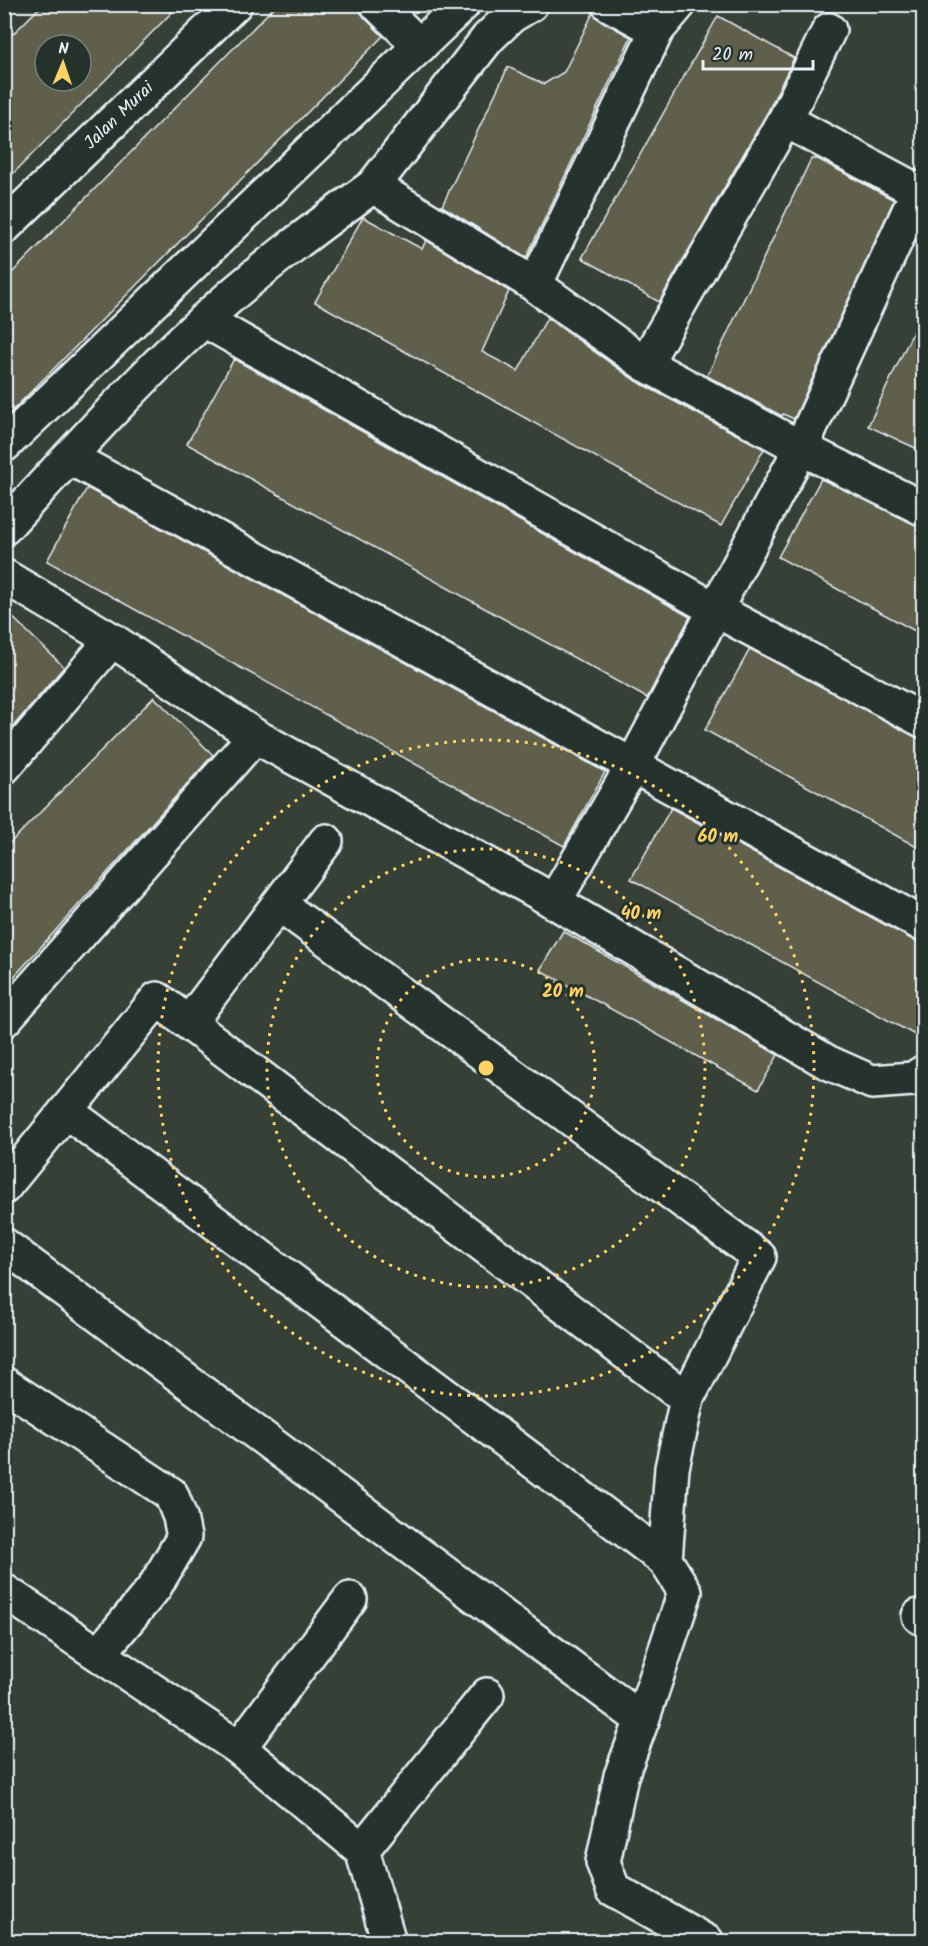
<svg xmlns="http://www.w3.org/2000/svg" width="928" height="1946" font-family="Kalam,sans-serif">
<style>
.building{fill:#605f4b;stroke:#e8f1f8;stroke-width:1.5;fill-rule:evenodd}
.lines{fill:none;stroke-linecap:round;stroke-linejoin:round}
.minor-casing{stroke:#e8f1f8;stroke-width:38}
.minor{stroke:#26332d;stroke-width:33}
.ring{fill:none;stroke:#ffd166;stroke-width:3;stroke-dasharray:3 6}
.labels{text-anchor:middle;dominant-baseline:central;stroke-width:6;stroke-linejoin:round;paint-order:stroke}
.street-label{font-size:18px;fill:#e8f1f8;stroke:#26332d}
.centre{fill:#ffd166;stroke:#26332d;stroke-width:3}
.ring-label{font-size:18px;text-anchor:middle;font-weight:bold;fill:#ffd166;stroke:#26332d;stroke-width:6;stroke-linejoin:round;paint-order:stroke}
</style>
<rect width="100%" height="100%" fill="#374036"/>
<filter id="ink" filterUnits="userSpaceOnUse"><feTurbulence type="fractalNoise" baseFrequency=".0167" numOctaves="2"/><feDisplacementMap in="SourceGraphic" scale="12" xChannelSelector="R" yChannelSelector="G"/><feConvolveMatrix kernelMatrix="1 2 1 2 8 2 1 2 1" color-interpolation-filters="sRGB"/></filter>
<g filter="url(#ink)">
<!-- building -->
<path class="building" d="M43,4H180L4,183V43ZM45,45H81V81H45Z
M277,4H358L364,17L383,36L4,419V281Z
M593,13L600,20L631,37L526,258L442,206L508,67L544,84L564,72Z
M718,16L794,58L768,111L659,302L582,258Z
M811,159H818L894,200L794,419L783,414L782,416L707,376Z
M363,217L422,249L426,240L509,291L482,352L518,371L547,318L636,381L764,449L721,526L315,302Z
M924,309V452L868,426Z
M234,359L690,617L647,698L187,444Z
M821,479L924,527V616L915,631L778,557Z
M87,488L605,772L564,846L47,561Z
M4,609L64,667L4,737Z
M750,649L924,740V851L705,730Z
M154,697L213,755L4,988V849Z
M671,808L915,941L924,944V1040L631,879Z
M563,931L778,1055L758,1090L540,970Z"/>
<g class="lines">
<defs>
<g id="minor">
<path d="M377,4L420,46"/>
<path d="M609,4L657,30"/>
<path d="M373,186L488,38L511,16L531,4"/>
<path id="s1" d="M4,227L235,4"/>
<path d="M535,285L657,30L679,4"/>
<path d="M204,320L716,610L924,721"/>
<path d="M645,364L785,120L829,30"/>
<path d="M4,445L463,4"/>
<path d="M69,457L924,925"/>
<path d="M4,528C69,457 134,384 204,320C257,271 315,228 373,186L535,285L645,364L801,448L924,509"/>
<path d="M4,576L112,640L255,736L536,891L827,1062L872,1082L913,1079L924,1072"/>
<path d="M4,767L112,640"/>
<path d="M554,902L632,767L801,448L914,200L910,187L785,120"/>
<path d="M279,904L759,1257L687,1399L672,1468L665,1560L685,1592L642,1720"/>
<path d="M4,1020L255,736"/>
<path d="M189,1023L326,841"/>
<path d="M66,1111L665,1560"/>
<path d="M4,1187L157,999L687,1399"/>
<path d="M4,1245L642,1720L621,1776L603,1862L613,1889L707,1942"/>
<path d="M4,1384L171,1494L180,1517L184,1537L154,1588L99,1654"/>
<path d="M4,1591L239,1748L362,1850L389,1942"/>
<path d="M919,1616L924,1619"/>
<path d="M239,1748L350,1599"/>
<path d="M362,1850L487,1695"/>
</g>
</defs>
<!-- minor casing -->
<use href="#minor" class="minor-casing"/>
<!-- minor -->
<use href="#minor" class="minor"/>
</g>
</g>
<!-- distance rings -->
<g class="ring">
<circle cx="486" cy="1068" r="109"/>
<circle cx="486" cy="1068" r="219"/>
<circle cx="486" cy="1068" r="328"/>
</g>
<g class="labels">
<!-- street labels -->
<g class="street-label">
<text stroke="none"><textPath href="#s1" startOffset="160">Jalan Murai</textPath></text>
</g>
</g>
<circle cx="486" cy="1068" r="9" class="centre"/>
<g class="ring-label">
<text x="718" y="842">60 m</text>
<text x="641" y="919">40 m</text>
<text x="563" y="997">20 m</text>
</g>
<!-- margin -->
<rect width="928" height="1946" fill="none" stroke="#26332d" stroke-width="24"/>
<rect x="12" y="12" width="904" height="1922" fill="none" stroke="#e8f1f8" stroke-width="2" filter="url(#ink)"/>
<!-- north arrow -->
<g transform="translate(63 63) rotate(2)"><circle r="28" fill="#26332d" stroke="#747f7e" stroke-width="1.5"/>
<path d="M0-4.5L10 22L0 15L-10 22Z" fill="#ffd166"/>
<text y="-9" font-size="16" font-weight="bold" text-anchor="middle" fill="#e8f1f8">N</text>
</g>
<!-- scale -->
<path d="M703 60v9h110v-9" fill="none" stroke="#e8f1f8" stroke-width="3"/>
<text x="712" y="60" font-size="18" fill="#e8f1f8" stroke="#26332d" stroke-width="4.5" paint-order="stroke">20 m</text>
</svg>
